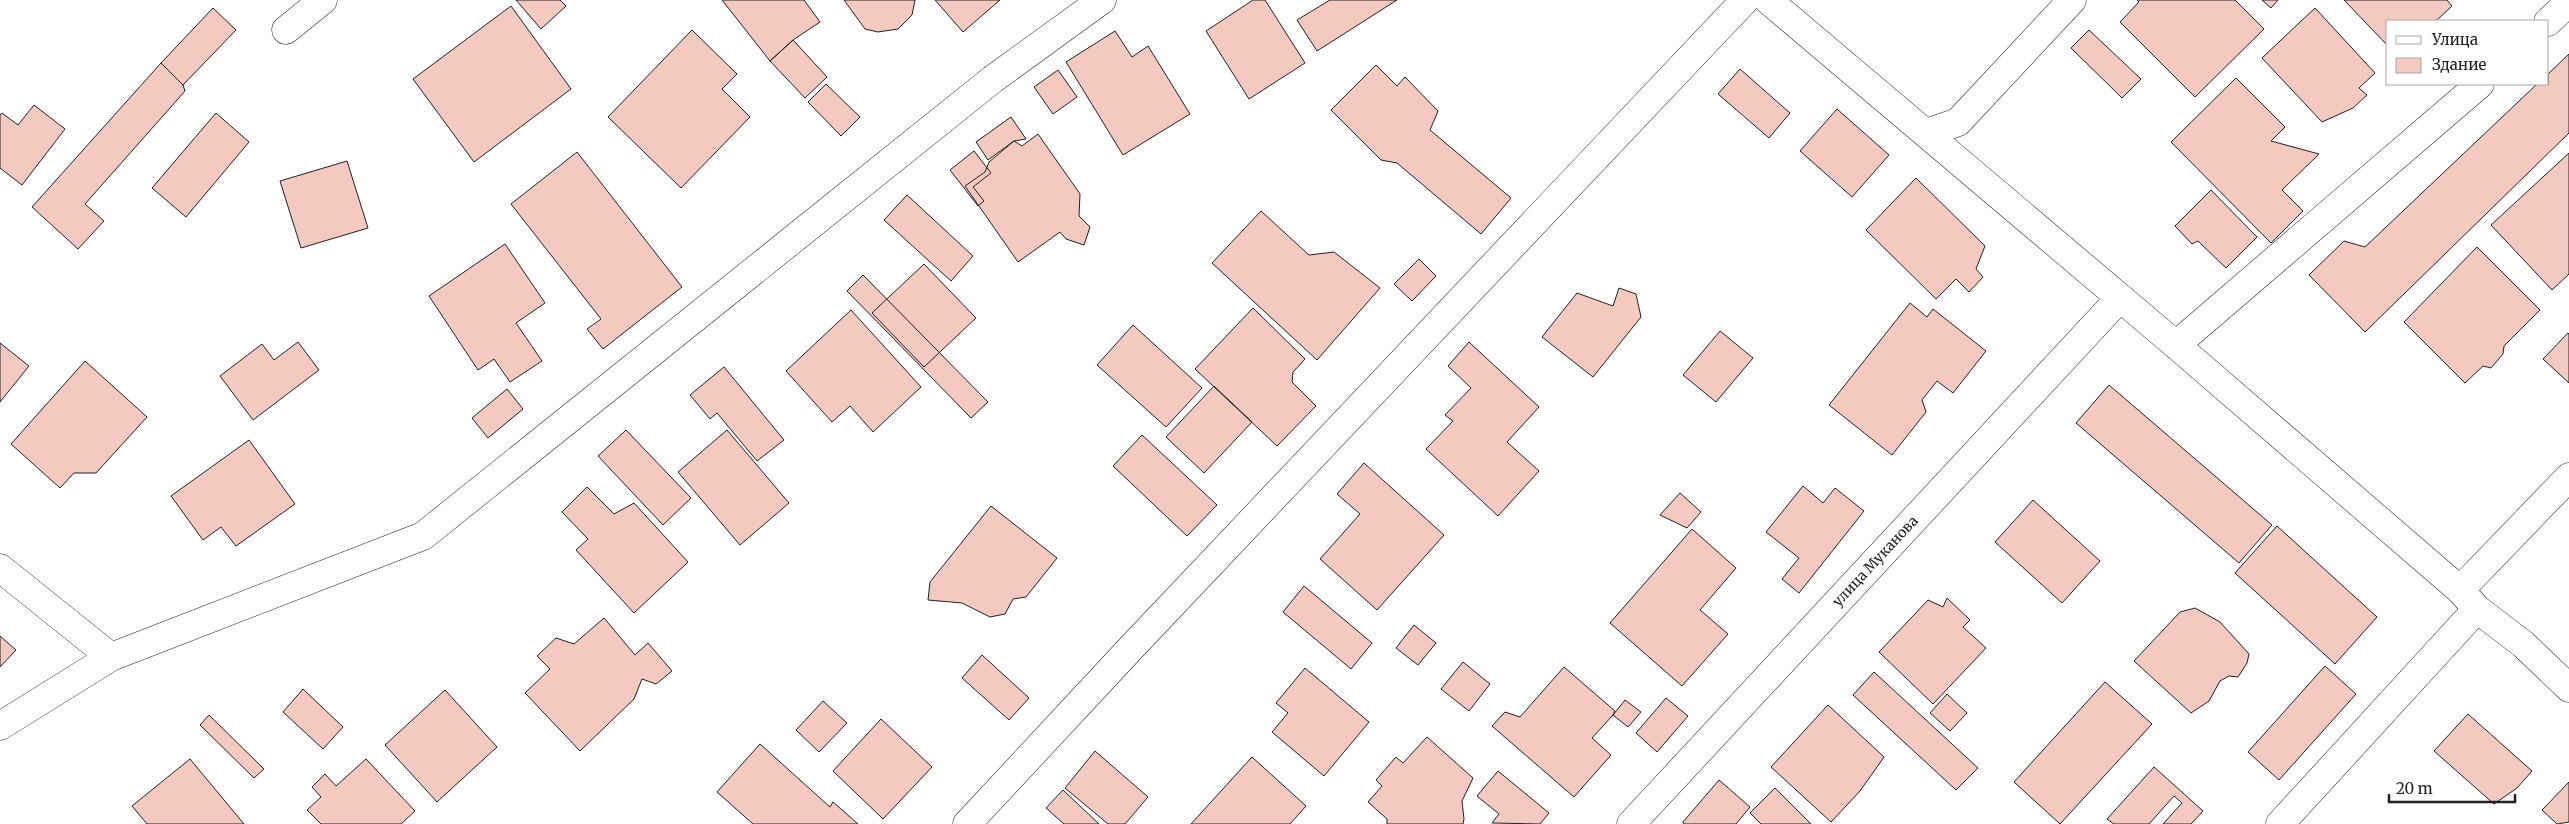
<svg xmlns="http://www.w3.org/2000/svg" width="2569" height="824" font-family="Merriweather,serif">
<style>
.building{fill:#f3c9c0;stroke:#222}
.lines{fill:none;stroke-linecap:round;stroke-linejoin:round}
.street-casing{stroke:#222;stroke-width:29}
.secondary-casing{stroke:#222;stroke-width:29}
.street{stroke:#fff;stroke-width:28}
.secondary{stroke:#fff;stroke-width:28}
.labels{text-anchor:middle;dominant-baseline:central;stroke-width:4;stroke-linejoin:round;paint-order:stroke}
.street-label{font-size:14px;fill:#222;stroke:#fff}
</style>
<rect width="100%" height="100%" fill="#fff"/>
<!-- building -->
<path class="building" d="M516,0H560L566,6L541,29Z
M722,0H804L820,22L793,40L770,61Z
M844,0H915L912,15L898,29L878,32L865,29Z
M935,0H1000L963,32Z
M1253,0H1265L1305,63L1249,99L1206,31Z
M1330,0H1397L1317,51L1297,20Z
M2137,0H2235L2264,29L2195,97L2120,22L2139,2Z
M2262,0H2278L2271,8Z
M2344,0H2447L2452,6L2436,21H2388V46Z
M511,6L571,89L474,162L413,79Z
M213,8L236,30L183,85L161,63Z
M2315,8L2375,73L2359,88L2367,95L2353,108L2322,122L2262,58Z
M692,30L737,74L722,89L750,117L681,188L608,117Z
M2089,30L2141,79L2122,98L2071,48Z
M1115,31L1132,57L1148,46L1190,114L1123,155L1066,62Z
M793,40L827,77L805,98L770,61Z
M2569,54V133L2365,332L2309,275L2344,241L2365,247L2537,84H2548V74Z
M161,63L183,85L185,91L85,204L104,221L78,249L32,207Z
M1376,65L1397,86L1405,77L1438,111L1430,130L1511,198L1481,234L1397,163L1381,160L1331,110Z
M1740,69L1790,113L1769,138L1718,94Z
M1058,70L1077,97L1053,114L1034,87Z
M2236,78L2285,127L2271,141L2319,154L2282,190L2303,211L2271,243L2171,142Z
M826,84L860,117L841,136L808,102Z
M34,105L65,129L22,185L0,168V115L2,113L18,125Z
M1837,109L1889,155L1852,197L1800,151Z
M216,113L249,142L186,217L152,188Z
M1011,117L1026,139L1014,141L988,160L976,142Z
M1038,134L1080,194L1079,216L1090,227L1084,245L1066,239L1060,232L1018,262L965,186L985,172L989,162L1014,141L1022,146Z
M974,151L991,173L973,187L984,201L978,206L950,170Z
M577,152L682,287L603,349L587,329L601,319L511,204Z
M2569,153V274L2552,290L2491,225Z
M347,161L368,228L301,248L280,181Z
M1916,178L1985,246L1976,269L1983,277L1969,292L1956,279L1936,299L1866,230Z
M2211,190L2257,237L2226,268L2198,241L2192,244L2175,226Z
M907,195L973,256L951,281L884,220Z
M1261,211L1309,255L1334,252L1380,288L1317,360L1212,263Z
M505,244L545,303L516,323L542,361L510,382L494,359L478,370L429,296Z
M2477,247L2540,310L2504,346L2503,354L2491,368L2483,366L2465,383L2404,322Z
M1419,259L1436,276L1412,301L1394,284Z
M924,264L976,318L924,367L872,313Z
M863,275L988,402L971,418L847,291Z
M1619,288L1636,294L1641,317L1593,377L1542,337L1577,293L1613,306Z
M1910,303L1927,317L1933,309L1986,351L1953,393L1937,381L1922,400L1926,412L1892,455L1829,405Z
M1253,308L1305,359L1293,372L1292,382L1316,406L1277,446L1195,369Z
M851,310L921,387L873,432L850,406L832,422L786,371Z
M1133,325L1202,388L1166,427L1097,365Z
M1720,331L1753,358L1716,402L1683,375Z
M2568,333L2569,334V383L2543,359Z
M298,342L319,370L253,420L220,376L262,344L274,360Z
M1469,342L1539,407L1507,442L1539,471L1498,516L1426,449L1453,421L1445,415L1471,388L1448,366Z
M0,343L29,366L0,402Z
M85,361L147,417L96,473H74L60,488L11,444Z
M724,367L784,440L757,461L717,413L710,419L690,395Z
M2109,385L2272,525L2239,563L2076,423Z
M1214,386L1252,422L1204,473L1166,437Z
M507,389L523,409L488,438L472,418Z
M626,430L691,498L663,525L598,456Z
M727,430L789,503L740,545L678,472Z
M1142,435L1217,505L1187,536L1113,466Z
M249,440L295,504L236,546L221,527L203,540L171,496Z
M1364,463L1444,535L1377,610L1320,559L1360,514L1337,494Z
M1803,486L1823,503L1835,488L1864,511L1799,593L1782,579L1799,558L1766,532Z
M587,487L614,514L634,503L688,562L634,613L576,550L588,539L562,512Z
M1680,493L1701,512L1687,528L1660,515Z
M2033,500L2100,561L2062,603L1995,542Z
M991,506L1057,558L1026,597L1013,599L1005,614L990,617L962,603L928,600L930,582Z
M2277,526L2377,617L2335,664L2235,573Z
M1692,529L1736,568L1700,610L1728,634L1682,686L1610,623Z
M1304,586L1372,643L1351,669L1283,612Z
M1947,598L1970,620L1963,627L1986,648L1933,704L1879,652L1928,600L1943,607Z
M2195,608L2220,622L2249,654L2247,663L2238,677L2229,676L2220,681L2209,701L2191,713L2134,661L2180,612Z
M604,618L635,655L648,643L672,671L656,684L642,679L634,699L580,751L525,693L550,669L537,656L556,638L574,644Z
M1414,625L1436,643L1418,665L1396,648Z
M0,636L16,650L0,667Z
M982,655L1029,698L1009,720L962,678Z
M1463,662L1490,684L1469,711L1441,689Z
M2325,666L2356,694L2279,780L2248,752Z
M1564,667L1615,711L1613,715L1592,738L1611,755L1574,797L1492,726L1505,712L1520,717Z
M1305,668L1369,722L1324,776L1272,732L1288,713L1276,703Z
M1874,672L1978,768L1956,790L1853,695Z
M2105,682L2152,724L2060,824L2014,782Z
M303,689L343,727L323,749L283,712Z
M445,690L497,747L437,802L385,745Z
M1947,694L1967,713L1950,731L1930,713Z
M1666,698L1688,716L1657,752L1636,733Z
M1625,700L1641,712L1628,727L1613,715Z
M823,701L847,723L819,752L796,730Z
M1828,705L1884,757L1860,791L1831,822L1771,767Z
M2468,714L2532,771L2517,788L2494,804L2434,751Z
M209,715L264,769L254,778L200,725Z
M881,719L932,767L883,819L833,771Z
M1427,737L1473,778L1462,801L1464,819L1463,824H1387V819L1368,802L1382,786L1376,780L1396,757L1403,763Z
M760,744L830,807L833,802L858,824H753L717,792Z
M1095,751L1148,797L1125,824H1108L1065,788Z
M1252,757L1306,806L1290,824H1191Z
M190,759L244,824H147L132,806Z
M366,759L415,811L401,824H321L307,810L321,797L312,787L325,774L336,786Z
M2154,767L2203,811L2191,824H2163L2182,803L2174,796L2149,824H2114L2107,819Z
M1498,771L1549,813L1540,824L1492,823L1499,814L1477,796Z
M1719,780L1750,807L1736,824H1684L1683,822Z
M2569,782V822L2557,824L2542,810Z
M1775,788L1811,824H1761L1750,813Z
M1063,790L1099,824H1064L1046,808Z"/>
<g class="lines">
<defs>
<path id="street" d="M2548,22L2569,2
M286,30L323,0
M1927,133L1958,122L2072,0
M2176,345L2480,84
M0,568L111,657
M2460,590L2569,477
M0,726L111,657L423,536L993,79L1102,0
M967,824L1130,649L1745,0
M1631,824L2120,298
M2280,824L2477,609"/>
<path id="secondary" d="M1768,0L2176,345L2460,590L2477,609L2523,644L2569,688"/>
</defs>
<!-- street casing -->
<use href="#street" class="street-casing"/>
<!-- secondary casing -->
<use href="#secondary" class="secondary-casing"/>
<!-- street -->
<use href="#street" class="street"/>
<!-- secondary -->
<use href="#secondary" class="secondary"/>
</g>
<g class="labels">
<!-- street labels -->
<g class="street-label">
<text transform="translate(1875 561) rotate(-47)">улица Муканова</text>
</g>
</g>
<!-- legend -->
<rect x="2386" y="20" width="162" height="65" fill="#ffffff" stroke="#a7a7a7"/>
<rect x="2396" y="36" width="25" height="8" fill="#ffffff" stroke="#a7a7a7"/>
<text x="2432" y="45" font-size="15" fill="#222222">Улица</text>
<rect x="2396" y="58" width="25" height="15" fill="#f3c9c0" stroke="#a7a7a7"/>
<text x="2432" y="70" font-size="15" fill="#222222">Здание</text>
<!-- scale -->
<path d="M2389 794v8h126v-8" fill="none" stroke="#222222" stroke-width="2.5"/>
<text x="2396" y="794" font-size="15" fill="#222222" stroke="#ffffff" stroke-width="4" paint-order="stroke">20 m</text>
</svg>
